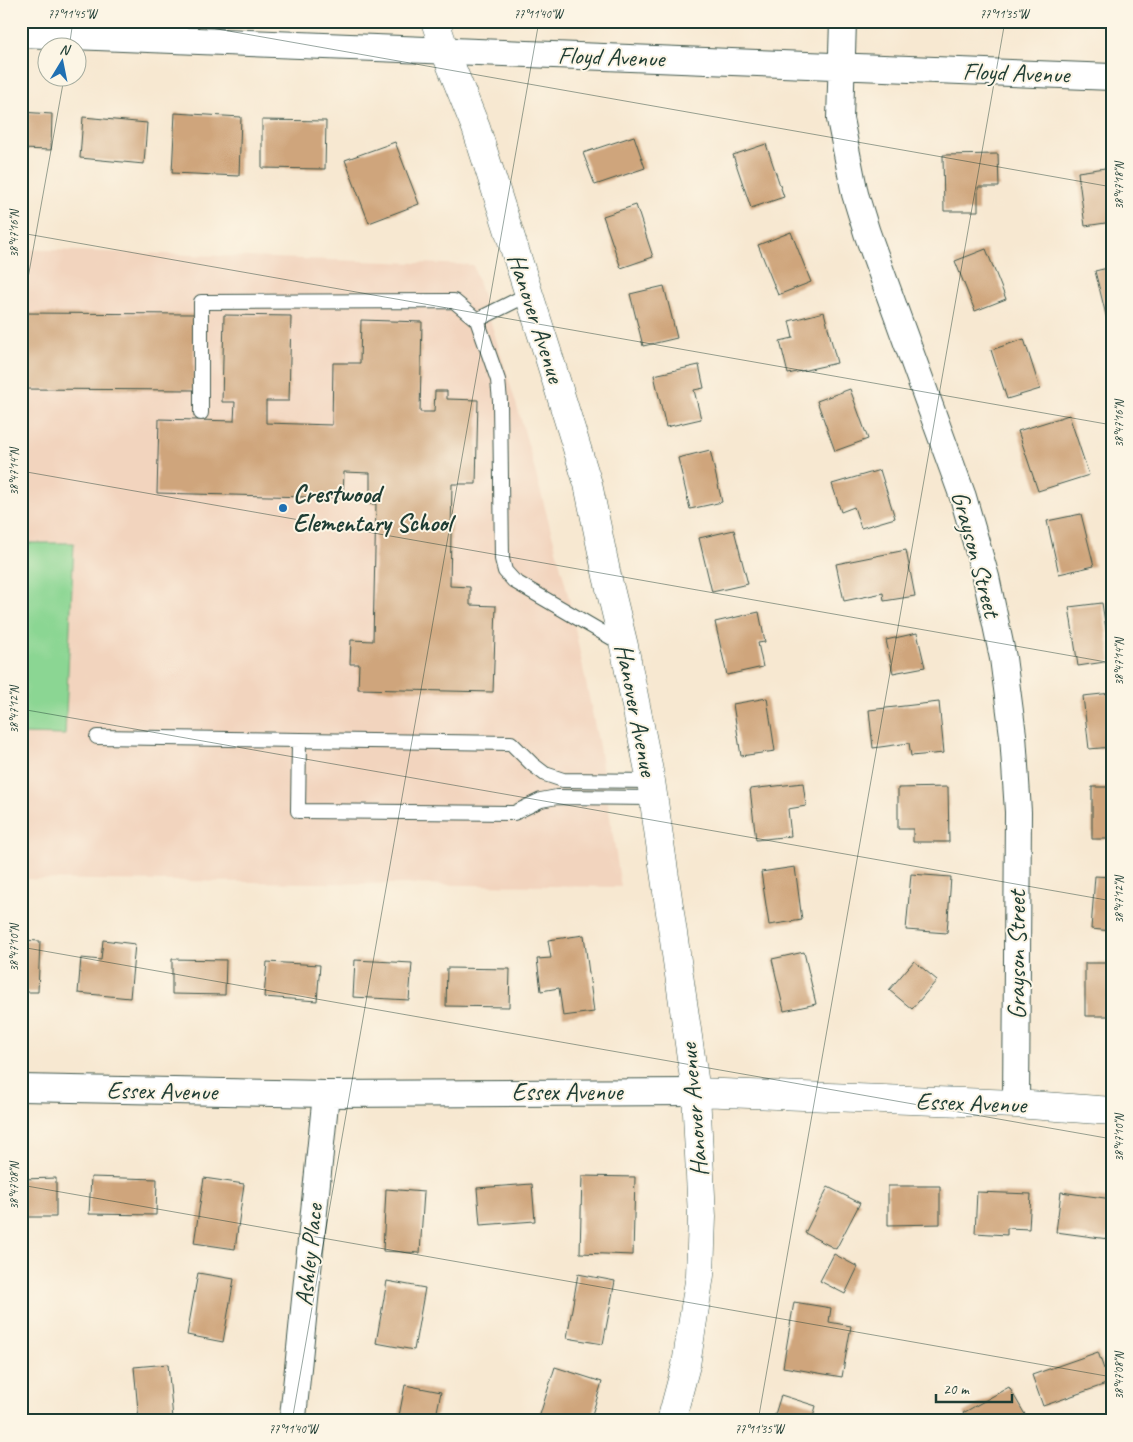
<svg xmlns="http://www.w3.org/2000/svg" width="1133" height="1442" font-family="Caveat,sans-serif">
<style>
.built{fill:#f2d4be}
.green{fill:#8bd693;stroke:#558a64}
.building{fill:#cfa57c}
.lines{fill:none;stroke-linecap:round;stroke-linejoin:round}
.service-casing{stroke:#3f574c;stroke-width:16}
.minor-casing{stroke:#3f574c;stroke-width:28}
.tertiary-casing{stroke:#3f574c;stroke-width:29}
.service{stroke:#fff;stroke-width:14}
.minor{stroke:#fff;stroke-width:26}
.tertiary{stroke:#fff;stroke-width:28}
.ticks{fill:none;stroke:#1f3d34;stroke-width:1;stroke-opacity:0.45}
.poi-dot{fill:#1f6fb2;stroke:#fcf5e5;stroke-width:2}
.labels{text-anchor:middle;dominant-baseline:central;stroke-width:4;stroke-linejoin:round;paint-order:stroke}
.street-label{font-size:25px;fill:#1f3d34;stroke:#fcf5e5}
.poi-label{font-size:25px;font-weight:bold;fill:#1f3d34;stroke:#fcf5e5;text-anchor:start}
.neatline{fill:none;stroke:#1f3d34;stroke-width:2}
.ticks-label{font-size:12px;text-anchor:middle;fill:#1f3d34}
</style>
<rect width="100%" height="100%" fill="#fcf5e5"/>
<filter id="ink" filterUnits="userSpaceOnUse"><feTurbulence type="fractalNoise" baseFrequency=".02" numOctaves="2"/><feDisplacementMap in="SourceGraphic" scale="10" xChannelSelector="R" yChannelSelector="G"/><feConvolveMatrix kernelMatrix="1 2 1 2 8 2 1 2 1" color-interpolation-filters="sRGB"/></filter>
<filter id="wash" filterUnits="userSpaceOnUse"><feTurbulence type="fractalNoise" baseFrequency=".0096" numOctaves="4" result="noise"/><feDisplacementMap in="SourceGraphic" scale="20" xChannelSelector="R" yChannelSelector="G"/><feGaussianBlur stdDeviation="1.12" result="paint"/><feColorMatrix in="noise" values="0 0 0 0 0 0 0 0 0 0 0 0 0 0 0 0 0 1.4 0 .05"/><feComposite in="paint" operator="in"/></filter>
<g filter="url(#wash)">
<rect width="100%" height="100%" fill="#f7e8d1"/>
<!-- built -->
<path class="built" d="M21,249L473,265L523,426L567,590L599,746L621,887L21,879Z"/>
<!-- green -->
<path class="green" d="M21,543H74L65,735L21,734Z"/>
<g id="blocks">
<!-- building -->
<path class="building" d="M21,112L52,114L51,150L21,149Z
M175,113L241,117L239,176L172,173Z
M83,117L147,123L144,164L80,158Z
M262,120L326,121L325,169L262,168Z
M634,136L645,168L595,185L583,153Z
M395,142L419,204L369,223L345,160Z
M766,144L784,197L751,208L733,155Z
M998,154L999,187H978V211H944L943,155Z
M1112,167V222L1085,226L1078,172Z
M636,205L653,257L621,268L603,216Z
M791,232L811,282L778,295L758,245Z
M986,249L1006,299L975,311L955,261Z
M1112,267V322L1108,323L1095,271Z
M664,286L677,338L643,346L630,294Z
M824,312L837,363L788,374L780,341L793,338L789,321Z
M21,313L194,314V390L21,389Z
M224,315L291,316L289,401H266V423L332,425L333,363H360L361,320L422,322L420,412H434L435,391H447V399L478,400L476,484H452L450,586L470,587V605L496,606L493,692L358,689L359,664H350L351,640L373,641L376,504H370V473L344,472L343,498L157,493L159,419L234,421L235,402H222Z
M1024,339L1040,389L1007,399L991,350Z
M699,365L704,388L694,390L701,419L666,427L654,375Z
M850,389L868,439L835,451L817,401Z
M1069,415L1089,475L1038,491L1018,431Z
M710,450L722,502L690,509L678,458Z
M880,470L895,518L861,528L854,507L841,512L832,484Z
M1081,514L1094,566L1059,574L1047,521Z
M734,530L748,584L712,592L699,538Z
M906,550L915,596L884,601L883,593L844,601L836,564Z
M1102,603L1111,661L1078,666L1069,607Z
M759,612L765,642L758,643L763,667L727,675L715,622Z
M917,633L925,667L893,673L886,640Z
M1112,693V747L1089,749L1083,696Z
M767,698L775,751L741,756L733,704Z
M939,702L944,753L911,756L909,743L873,748L869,710Z
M803,783L806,806L788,809L791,836L756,840L750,789Z
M948,787L949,842H913V829H898V788Z
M1092,787H1112V839H1092Z
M795,867L802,920L769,925L761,872Z
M911,874L951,877L947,933L906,930Z
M1095,876L1112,877V931L1091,929Z
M584,935L594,1012L563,1016L559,988L541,991L537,959L551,958L548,940Z
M21,940L40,941L38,992H21Z
M103,940L135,944L130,998L78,993L81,958L101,960Z
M804,952L816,1004L784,1011L772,959Z
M172,959L226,960L225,995L172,994Z
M355,960L412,963L409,1000L353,997Z
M914,961L937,980L912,1009L889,990Z
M267,962L320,965L317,1001L264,997Z
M1085,963H1112V1016H1085Z
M447,968L510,969L509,1007L446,1006Z
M582,1176L635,1177L633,1255L580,1253Z
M91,1177L157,1179L156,1215L89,1214Z
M56,1178V1217H21V1179Z
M204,1178L244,1184L235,1249L194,1243Z
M532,1184L535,1221L480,1225L477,1188Z
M888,1186H940V1224L888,1225Z
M828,1187L860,1203L836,1249L805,1233Z
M386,1189L424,1192L420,1253L383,1251Z
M977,1192L1031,1194L1029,1229L1007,1228V1235L975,1233Z
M1061,1192L1112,1199V1213L1108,1239L1056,1232Z
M834,1254L858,1267L845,1294L820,1281Z
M198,1273L234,1279L223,1342L187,1335Z
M578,1274L615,1281L603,1344L567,1338Z
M387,1281L425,1288L414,1350L376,1343Z
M794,1302L831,1308L829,1322L851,1326L842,1377L783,1367Z
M1098,1352L1109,1383L1043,1406L1032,1375Z
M168,1364L173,1419L139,1421L134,1367Z
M555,1367L602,1382L590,1421H538Z
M405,1385L441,1392L435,1421H398Z
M1009,1387L1027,1418L1022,1421H968L963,1413Z
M781,1395L816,1406L812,1421H773Z"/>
</g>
</g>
<g filter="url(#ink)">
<use href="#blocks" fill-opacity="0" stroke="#3f574c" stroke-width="1"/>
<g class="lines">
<defs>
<path id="service" d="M529,294L477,320L498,380L500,401L502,559L505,571L514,581L624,645
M201,413V302L454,301L477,320
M97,737L511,743L532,764L545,774L563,780L651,781
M299,741L298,811L514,813L541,800L557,797L653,798"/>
<path id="minor" d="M843,21L840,119L855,194L867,233L963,497L986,577L1003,658L1013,735L1018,812L1016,1104
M21,34L1112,77
M21,1088L326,1094L696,1092
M293,1417L326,1094"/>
<path id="tertiary" d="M435,21L445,51L476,128L547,351L588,484L607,576L624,646L651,781L696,1092L702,1217L700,1275L686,1365L671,1421
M696,1092L1016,1104L1112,1111"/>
</defs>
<!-- service casing -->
<use href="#service" class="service-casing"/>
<!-- minor casing -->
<use href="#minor" class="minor-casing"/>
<!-- tertiary casing -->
<use href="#tertiary" class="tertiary-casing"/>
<!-- service -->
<use href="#service" class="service"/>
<!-- minor -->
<use href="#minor" class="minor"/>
<!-- tertiary -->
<use href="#tertiary" class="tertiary"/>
</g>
</g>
<!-- ticks -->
<path class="ticks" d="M172,21L1112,187M69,48L73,21M21,233L1112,425M21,317L64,78M21,471L1112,663M21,709L1112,901M21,947L1112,1139M21,1185L1112,1377M292,1421L539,21M758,1421L1005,21"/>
<!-- markers -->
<circle class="poi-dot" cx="283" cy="508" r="5"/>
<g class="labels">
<!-- street labels -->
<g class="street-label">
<text transform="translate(611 57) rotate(2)">Floyd Avenue</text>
<text transform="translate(1016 73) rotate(2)">Floyd Avenue</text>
<text transform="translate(536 318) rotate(72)">Hanover Avenue</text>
<text transform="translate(976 554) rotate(75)">Grayson Street</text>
<text transform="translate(636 710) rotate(79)">Hanover Avenue</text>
<text transform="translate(1017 955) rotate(-90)">Grayson Street</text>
<text transform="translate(162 1091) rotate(1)">Essex Avenue</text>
<text x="567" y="1092">Essex Avenue</text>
<text transform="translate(971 1103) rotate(2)">Essex Avenue</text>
<text transform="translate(694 1110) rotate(-95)">Hanover Avenue</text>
<text transform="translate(309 1255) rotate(-84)">Ashley Place</text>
</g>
<!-- poi labels -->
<g class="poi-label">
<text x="293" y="494">Crestwood<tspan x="293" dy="29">Elementary School</tspan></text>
</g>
</g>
<!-- margin -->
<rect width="1133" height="1442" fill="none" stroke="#fcf5e5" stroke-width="55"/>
<!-- north arrow -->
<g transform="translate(62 62) rotate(10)"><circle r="24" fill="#fcf5e5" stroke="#a4ab9e"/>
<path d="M0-4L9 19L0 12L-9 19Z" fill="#1f6fb2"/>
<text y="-8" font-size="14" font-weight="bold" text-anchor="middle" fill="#1f3d34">N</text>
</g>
<!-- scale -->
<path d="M936 1394v8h76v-8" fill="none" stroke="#1f3d34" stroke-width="2.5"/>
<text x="943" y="1394" font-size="15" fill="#1f3d34" stroke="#fcf5e5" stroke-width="4" paint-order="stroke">20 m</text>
<rect x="28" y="28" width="1078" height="1386" class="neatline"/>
<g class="ticks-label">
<text x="72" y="18">77°11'45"W</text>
<text x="538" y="18">77°11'40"W</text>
<text x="1004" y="18">77°11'35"W</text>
<text transform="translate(1119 186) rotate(-90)" y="4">38°47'18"N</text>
<text transform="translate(14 234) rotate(-90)" y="4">38°47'16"N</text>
<text transform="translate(1119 424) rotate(-90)" y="4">38°47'16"N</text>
<text transform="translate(14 472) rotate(-90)" y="4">38°47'14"N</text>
<text transform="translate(1119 662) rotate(-90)" y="4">38°47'14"N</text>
<text transform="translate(14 710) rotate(-90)" y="4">38°47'12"N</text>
<text transform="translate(1119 900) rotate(-90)" y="4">38°47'12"N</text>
<text transform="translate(14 948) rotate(-90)" y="4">38°47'10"N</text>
<text transform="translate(1119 1138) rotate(-90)" y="4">38°47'10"N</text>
<text transform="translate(14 1186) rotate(-90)" y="4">38°47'08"N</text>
<text transform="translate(1119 1376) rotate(-90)" y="4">38°47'08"N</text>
<text x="293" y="1433">77°11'40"W</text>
<text x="759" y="1433">77°11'35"W</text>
</g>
</svg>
